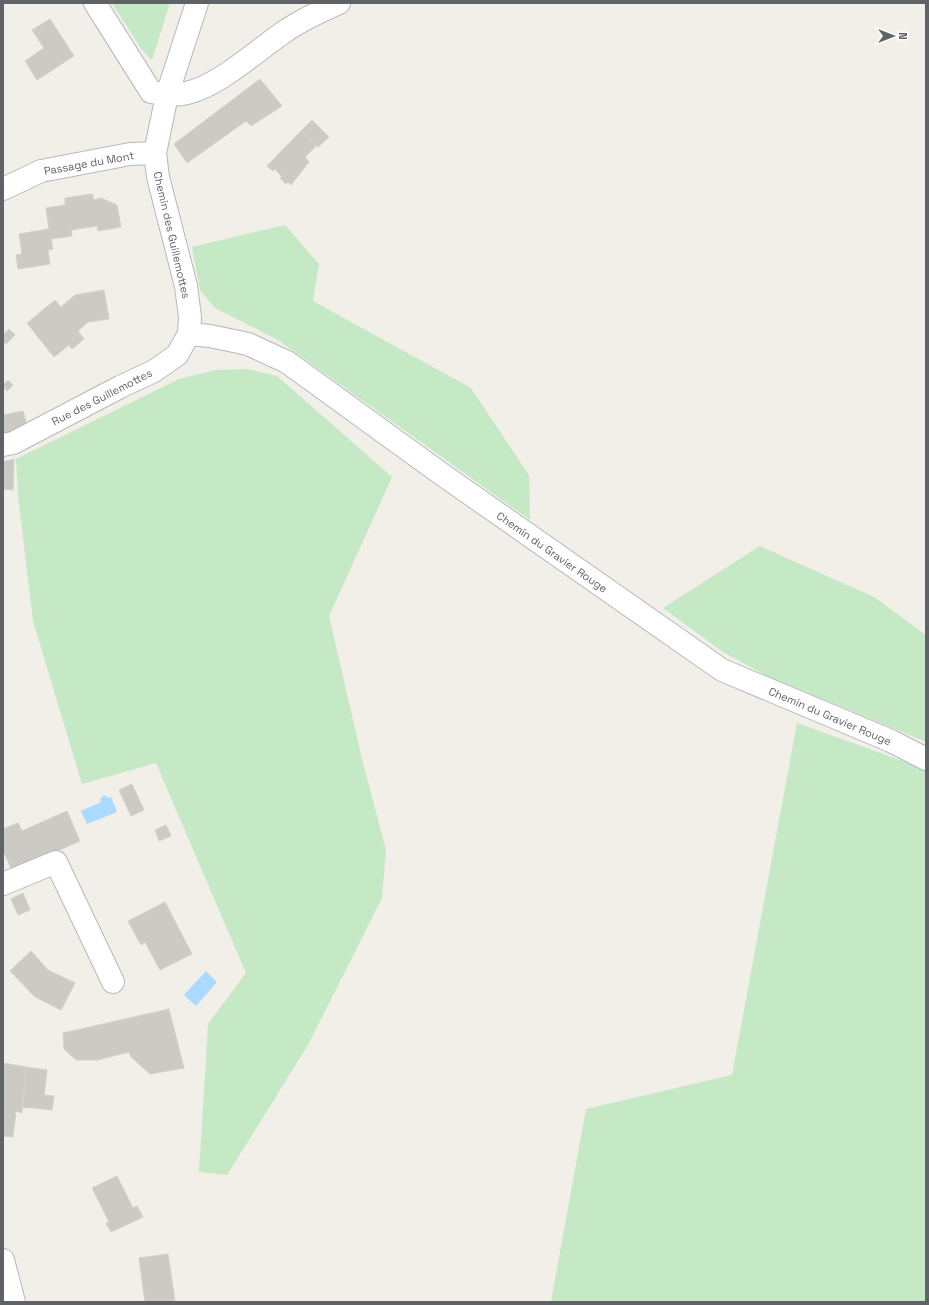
<svg xmlns="http://www.w3.org/2000/svg" width="929" height="1305" font-family="'Space Grotesk',sans-serif">
<style>
.green{fill:#c5e8c5}
.water{fill:#aadaff}
.building{fill:#cccac5;stroke:#d6d1c6}
.lines{fill:none;stroke-linecap:round;stroke-linejoin:round}
.minor-casing{stroke:#b5b8bc;stroke-width:24}
.minor{stroke:#fff;stroke-width:22}
.labels{text-anchor:middle;dominant-baseline:central;stroke-width:4;stroke-linejoin:round;paint-order:stroke}
.street-label{font-size:11px;fill:#5f6368;stroke:#fff}
</style>
<rect width="100%" height="100%" fill="#f1efe8"/>
<!-- green -->
<path class="green" d="M112,3H170L152,60L142,50Z
M285,225L319,264L313,301L471,388L529,475L530,520L278,340L215,308L200,290L192,247Z
M248,369L277,376L392,477L329,616L362,759L386,850L382,898L308,1045L227,1175L199,1172L208,1024L246,973L156,763L82,784L33,621L18,496L16,459L179,379L216,370Z
M760,546L874,597L926,635V742L767,676L723,652L663,608Z
M797,723L914,765L926,771V1302H551L586,1109L732,1075Z"/>
<!-- water -->
<path class="water" d="M104,795L108,798L111,797L117,812L87,824L81,811L101,802L100,799Z
M206,971L217,982L196,1006L184,995Z"/>
<!-- building -->
<path class="building" d="M50,19L74,56L37,80L25,61L44,48L32,30Z
M260,79L282,106L251,126L246,121L187,163L174,144Z
M312,120L329,137L318,147L301,131Z
M301,131L316,146L305,157L309,162L291,185L288,182L286,184L280,178L282,177L275,169L273,171L267,166Z
M92,194L94,200L101,198L117,205L121,227L98,231L97,226L71,230L72,236L51,239L53,249L48,250L50,264L18,269L16,255L22,254L19,234L49,229L46,208L65,205V198Z
M104,290L109,319L88,322L78,331L84,339L72,349L69,345L54,357L27,323L55,300L61,307L75,295Z
M9,329L15,335L6,344L3,341V335Z
M8,380L13,385L7,391L3,385Z
M23,411L27,425L3,434V415Z
M14,459L13,490L3,489V462Z
M132,784L144,810L131,816L119,790Z
M67,811L80,841L12,871L3,850V829L18,823L22,831Z
M166,825L171,836L159,841L155,830Z
M23,893L30,910L18,915L11,899Z
M165,902L192,954L160,970L145,942L141,945L128,921Z
M31,951L48,970L75,983L61,1010L35,997L10,971Z
M169,1009L184,1068L150,1074L131,1057L129,1052L97,1060H76L64,1049L63,1033Z
M3,1063L26,1067L22,1113L16,1111L13,1137L3,1136Z
M26,1067L47,1070L44,1095L54,1096L52,1110L23,1107Z
M117,1176L133,1208L137,1206L143,1217L111,1232L106,1223L109,1222L92,1188Z
M168,1254L175,1301L145,1302L139,1258Z"/>
<g class="lines">
<defs>
<path id="minor" d="M95,3L151,92C163,94 175,96 187,93C221,85 258,49 287,30C303,19 321,11 339,3
M3,189L41,171L130,154L155,153
M189,334L210,336L248,344L287,362L440,473L722,670L891,741L926,759
M3,445L13,443L120,387L154,371L177,355L189,334L190,317L186,286L158,177L155,153L167,95L197,3
M3,884L56,862L113,982
M3,1260L14,1302"/>
</defs>
<!-- minor casing -->
<use href="#minor" class="minor-casing"/>
<!-- minor -->
<use href="#minor" class="minor"/>
</g>
<g class="labels">
<!-- street labels -->
<g class="street-label">
<text transform="translate(89 163) rotate(-10)">Passage du Mont</text>
<text transform="translate(172 235) rotate(77)">Chemin des Guillemottes</text>
<text transform="translate(102 397) rotate(-27)">Rue des Guillemottes</text>
<text transform="translate(552 552) rotate(35)">Chemin du Gravier Rouge</text>
<text transform="translate(830 716) rotate(23)">Chemin du Gravier Rouge</text>
</g>
</g>
<!-- border -->
<rect width="929" height="1305" fill="none" stroke="#5f6368" stroke-width="8"/>
<!-- north arrow -->
<g transform="translate(893 36) rotate(90)" stroke="#ffffff" stroke-width="3" paint-order="stroke">
<path d="M0-3L7 15L0 10L-7 15Z" fill="#5f6368"/>
<text y="-6" font-size="11" font-weight="bold" text-anchor="middle" fill="#5f6368">N</text>
</g>
</svg>
